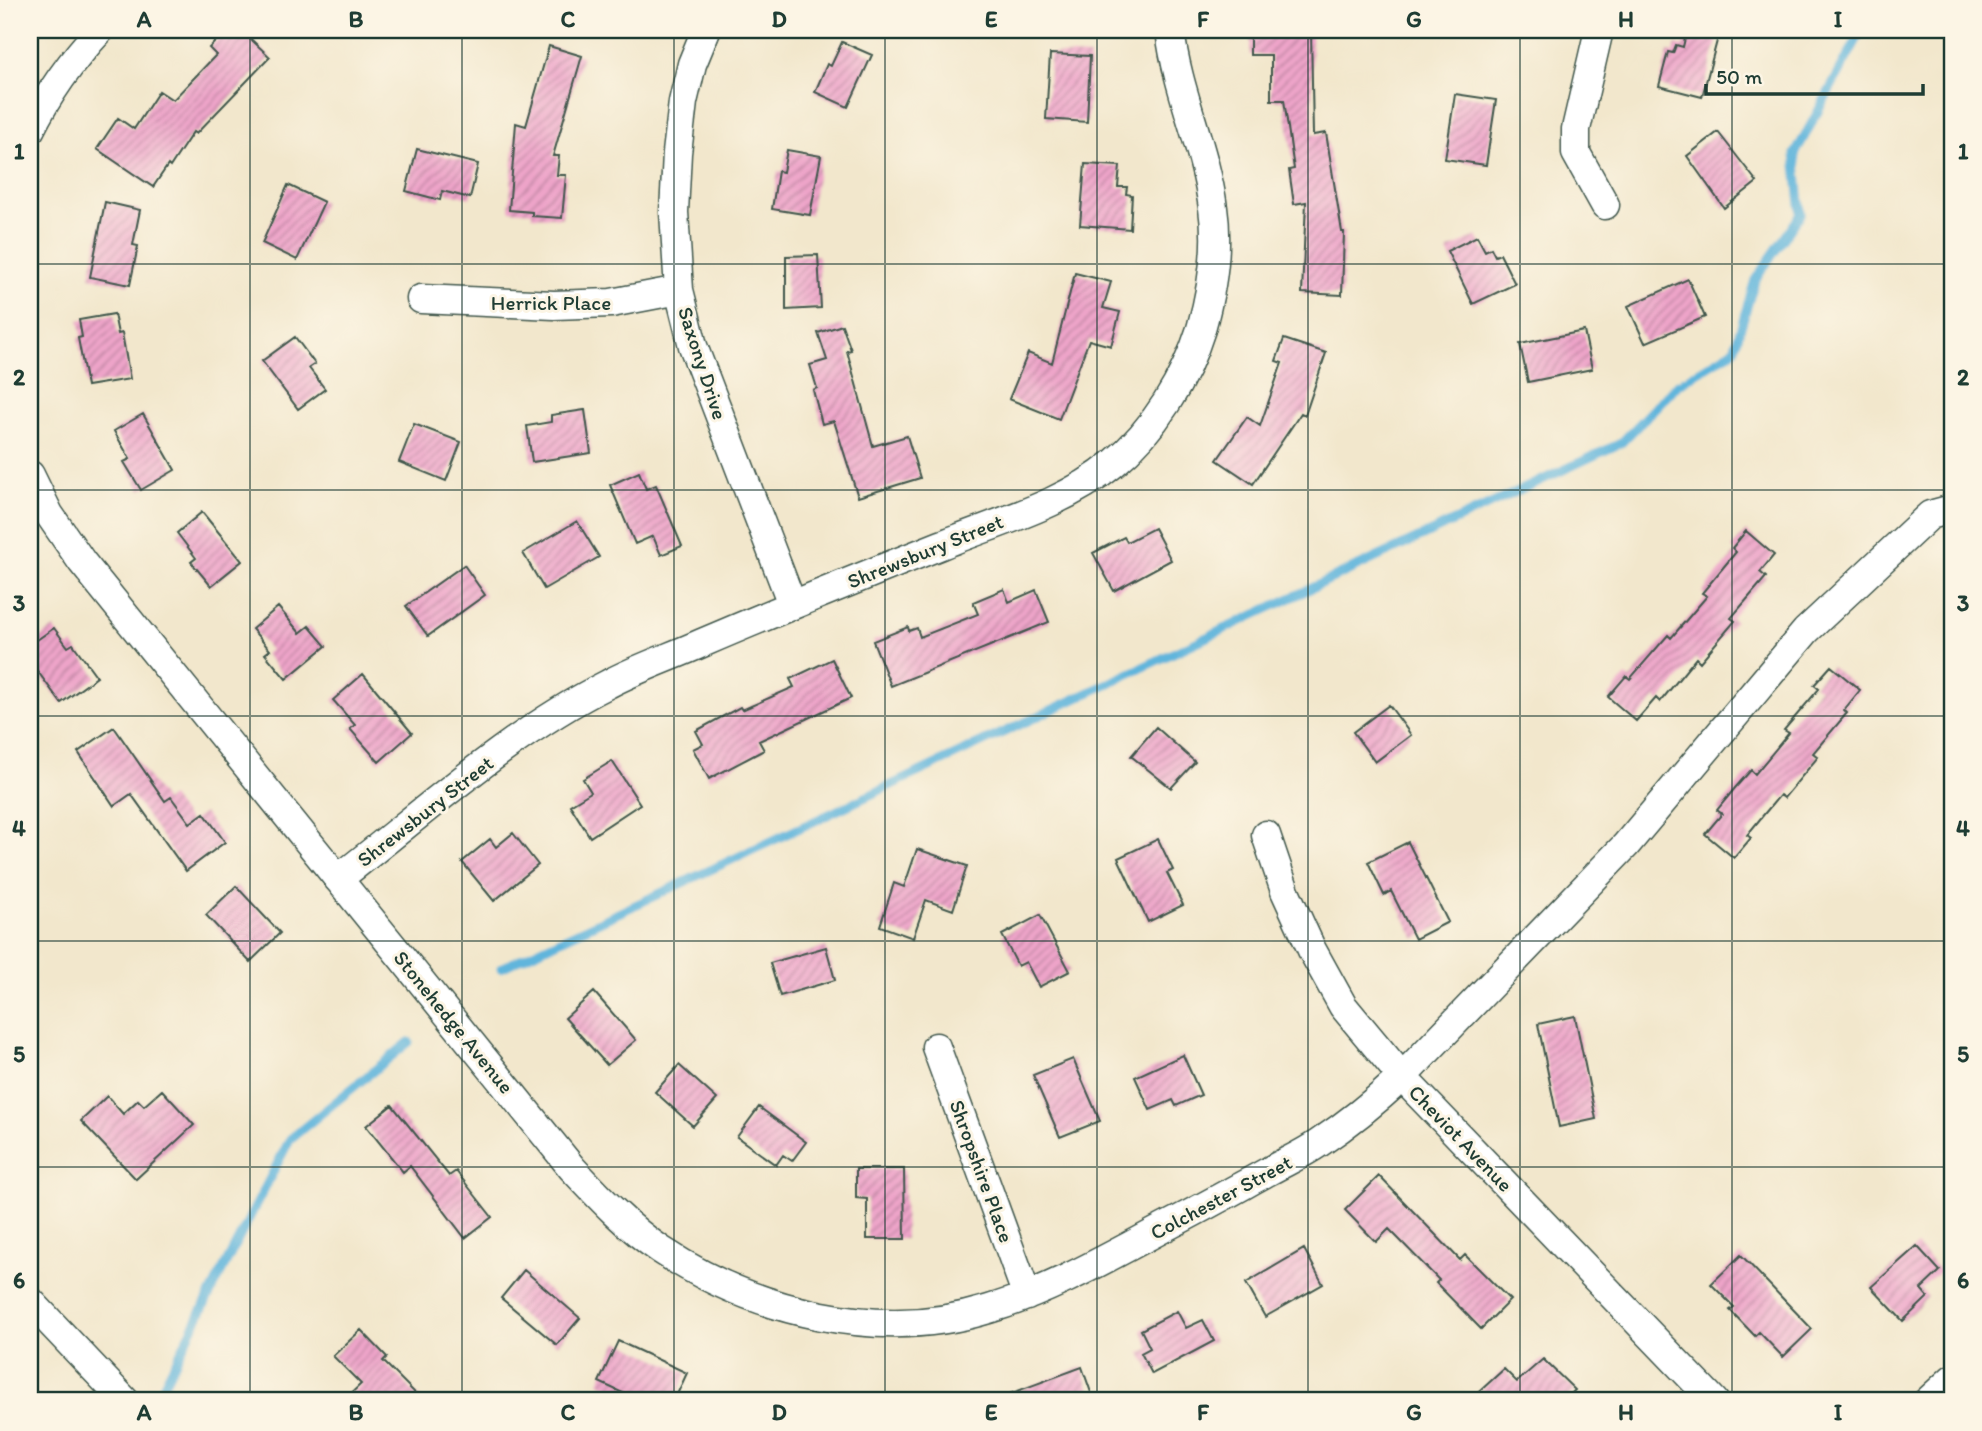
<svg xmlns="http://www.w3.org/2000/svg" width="1982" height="1431" font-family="Itim,sans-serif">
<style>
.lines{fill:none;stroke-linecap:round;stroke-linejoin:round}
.stream{stroke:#60b5dc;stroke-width:9}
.building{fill:url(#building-hatch)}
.minor-casing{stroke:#3f564b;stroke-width:31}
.minor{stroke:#fff;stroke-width:28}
.grid{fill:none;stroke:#1f3d34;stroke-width:2;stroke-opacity:0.55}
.labels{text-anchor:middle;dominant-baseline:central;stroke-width:6;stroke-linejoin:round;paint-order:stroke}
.street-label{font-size:21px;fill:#1f3d34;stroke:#fcf5e5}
.neatline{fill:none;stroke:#1f3d34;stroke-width:2.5}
.grid-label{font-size:23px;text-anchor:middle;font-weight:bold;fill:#1f3d34}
</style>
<defs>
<pattern id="building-hatch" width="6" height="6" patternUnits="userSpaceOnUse" patternTransform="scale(1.75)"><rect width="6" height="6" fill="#eea4c9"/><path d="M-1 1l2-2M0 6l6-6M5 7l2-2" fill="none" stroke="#c087a4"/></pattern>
</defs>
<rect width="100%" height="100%" fill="#fcf5e5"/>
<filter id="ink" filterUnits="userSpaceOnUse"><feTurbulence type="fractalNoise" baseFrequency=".0143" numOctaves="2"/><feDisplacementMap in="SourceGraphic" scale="14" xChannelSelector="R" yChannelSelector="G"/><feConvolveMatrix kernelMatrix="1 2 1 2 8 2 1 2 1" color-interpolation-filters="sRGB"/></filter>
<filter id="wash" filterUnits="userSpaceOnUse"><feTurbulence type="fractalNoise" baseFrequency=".00686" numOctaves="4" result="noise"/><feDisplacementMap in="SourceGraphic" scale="28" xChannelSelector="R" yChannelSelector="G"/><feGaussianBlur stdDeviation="1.57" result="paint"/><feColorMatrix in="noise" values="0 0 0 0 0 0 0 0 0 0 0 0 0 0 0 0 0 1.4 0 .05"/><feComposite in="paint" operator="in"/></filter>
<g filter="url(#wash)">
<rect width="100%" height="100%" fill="#f2e7cc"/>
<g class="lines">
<!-- stream -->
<path class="stream" d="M501,968L1621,443L1677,385L1734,350L1755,280L1801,214L1795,154L1862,30
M163,1386L290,1139L409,1042"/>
</g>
<g id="blocks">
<!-- building -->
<path class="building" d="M227,30H241L270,57L196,134L193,132L170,167L168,165L153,187L97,149L118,118L134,129L159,91L173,100L216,55L209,48Z
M1250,30H1311L1313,135L1326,133L1342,232H1344L1342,295L1302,293L1306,202L1294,204L1289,170L1294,169L1284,100H1271V55H1250Z
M1687,30L1718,37L1702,97L1659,86L1668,52L1673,53L1676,45L1683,47Z
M842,42L872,55L848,107L815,92L827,64L831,66Z
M549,46L582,56L553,156H559L557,175H566L562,218L532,216V212L509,210L516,123L526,126Z
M1050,54L1090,56L1087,122L1046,119Z
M1455,94L1496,100L1486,165L1445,159Z
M1718,132L1757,182L1724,208L1687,156Z
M417,149L478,164L470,198L442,191L440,200L406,191Z
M787,150L821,156L810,215L772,209L778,171L783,172Z
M1085,164L1120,166L1118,187H1127L1126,194L1132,195L1130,229L1080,225Z
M288,185L324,202L297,260L262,243Z
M105,202L140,210L133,245L138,246L130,285L90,277Z
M1477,236L1485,251L1491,248L1495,256L1500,254L1515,284L1473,304L1447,251Z
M818,255L821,308L786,310V256Z
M1075,273L1111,282L1103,308L1120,312L1111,346L1089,340L1059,419L1009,399L1028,353L1052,363Z
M1688,279L1705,317L1645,343L1628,306Z
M114,314L118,334L122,333L130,379L87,386L78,338L82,337L79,320Z
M842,325L851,350L847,351L873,446L907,436L920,478L858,497L834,421L822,424L813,390L817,388L810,365L827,360L818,333Z
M1584,331L1592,369L1528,382L1520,344Z
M295,337L315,364L309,368L325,389L298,409L262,361Z
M1284,339L1326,353L1305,415L1301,413L1253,484L1217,460L1247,417L1260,426L1282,363L1276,361Z
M585,410L591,453L532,462L527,426L551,422V415Z
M143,414L175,470L141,490L124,462L130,459L114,431Z
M414,424L461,442L446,481L399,462Z
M639,472L646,489L656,485L682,546L661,555L653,536L635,544L610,485Z
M202,512L242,561L211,586L191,562L196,558L177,533Z
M577,521L599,557L544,589L523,553Z
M1154,528L1171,560L1114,591L1093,553L1124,537L1127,542Z
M1746,531L1774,555L1760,572L1766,577L1731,618L1735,621L1700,662L1696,658L1660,702L1656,698L1636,721L1608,697L1626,676L1630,679L1668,635L1671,638L1707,596L1702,593L1736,552L1732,548Z
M464,565L485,595L428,636L406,606Z
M1004,589L1009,602L1036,590L1049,622L891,686L873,641L908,627L909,631L917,628L920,637L978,614L973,602Z
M278,607L300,633L309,626L326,646L286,679L265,654L270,650L252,629Z
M54,628L68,647L73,644L97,677L61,703L30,661V645Z
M832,659L851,698L759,741L764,750L709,779L693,749L703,744L696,731L740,707L742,710L794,687L790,679Z
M1831,666L1860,690L1844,710L1847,713L1813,753L1818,757L1784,798L1780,795L1765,813L1747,835L1751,838L1734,858L1705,834L1722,814L1717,810L1735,788L1751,770L1755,774L1789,733L1784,730L1819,689L1814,685Z
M363,674L412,733L379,762L350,729L355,725L333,700Z
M1389,705L1411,735L1375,762L1353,732Z
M114,727L165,801L171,797L190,823L204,813L225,842L186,871L131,794L114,806L78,752Z
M1156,727L1195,762L1171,788L1131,756Z
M612,761L640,804L590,837L570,805L591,792L583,779Z
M513,833L538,865L494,901L462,862L490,839L496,847Z
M1158,839L1173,870L1167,873L1183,905L1148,922L1118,858Z
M1408,842L1448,922L1415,939L1391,891L1384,895L1368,862Z
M917,849L967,866L953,910L926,900L913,938L880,926L894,883L904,887Z
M236,886L280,933L250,962L206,915Z
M1040,915L1070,971L1039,987L1026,962L1018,966L1002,935Z
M826,947L835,980L780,996L770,963Z
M594,992L636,1040L607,1065L565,1018Z
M1575,1016L1596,1119L1559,1127L1538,1024Z
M1183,1055L1201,1095L1176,1106L1173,1100L1150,1110L1135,1077Z
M1073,1059L1100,1121L1060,1137L1033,1075Z
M679,1065L717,1099L693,1126L655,1092Z
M162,1090L194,1125L136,1179L81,1121L107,1096L123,1114L138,1100L144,1106Z
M392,1105L449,1176L456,1171L492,1217L465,1238L410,1166L403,1172L366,1126Z
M759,1107L806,1142L792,1161L783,1155L776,1165L737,1137Z
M856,1169H904L905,1239H867V1199L856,1198Z
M1379,1176L1460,1260L1465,1255L1510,1300L1481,1329L1436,1283L1439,1280L1389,1229L1376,1242L1345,1210Z
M1917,1246L1940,1271L1921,1289L1928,1297L1903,1321L1871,1287Z
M1304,1249L1323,1284L1265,1317L1246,1283Z
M1741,1255L1812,1329L1783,1357L1759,1332L1755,1336L1730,1310L1734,1307L1711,1284Z
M524,1270L580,1318L557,1345L501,1298Z
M1177,1311L1186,1328L1203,1320L1214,1341L1152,1374L1141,1353L1150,1348L1141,1330Z
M361,1330L387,1357L383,1361L423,1401H343L361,1384L333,1356Z
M618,1341L687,1373L674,1401H640L599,1382Z
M1543,1359L1575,1390L1564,1401H1469L1504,1369L1517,1382Z
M1082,1367L1094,1401H996V1399Z"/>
</g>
</g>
<g filter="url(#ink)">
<use href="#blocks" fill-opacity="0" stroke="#3f564b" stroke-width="2"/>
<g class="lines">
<defs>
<path id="minor" d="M706,30L692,64L683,102L677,153L674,212L679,290L693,346L792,604
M1599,30L1576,129V153L1605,205
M30,130C48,94 72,60 100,30
M421,299L554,305L611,303L679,290
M30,475L49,514L82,562L572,1168C599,1197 627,1227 661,1250C755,1312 880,1343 989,1309C1053,1290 1112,1255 1171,1224C1204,1207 1236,1189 1269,1171C1285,1162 1303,1154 1319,1143C1349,1123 1376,1101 1402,1077L1626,845L1806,631L1930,515L1952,509
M1266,835L1285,891L1312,950L1343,1006L1402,1077L1714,1401
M338,879C423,813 512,732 608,684C638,668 671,657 702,643C781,609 861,577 941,545C998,522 1065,504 1113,464C1154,430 1185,380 1201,329C1212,290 1219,248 1213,208C1205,147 1177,91 1170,30
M936,1047L1027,1296
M30,1301L125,1401
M1928,1401L1952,1379"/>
</defs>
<!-- minor casing -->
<use href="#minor" class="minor-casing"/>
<!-- minor -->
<use href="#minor" class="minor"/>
</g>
</g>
<!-- grid -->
<path class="grid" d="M250,30V1401M462,30V1401M674,30V1401M885,30V1401M1097,30V1401M1308,30V1401M1520,30V1401M1732,30V1401M30,264H1952M30,490H1952M30,716H1952M30,941H1952M30,1167H1952"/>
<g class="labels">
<!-- street labels -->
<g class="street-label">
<text x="551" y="302">Herrick Place</text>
<text transform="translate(703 363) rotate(72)">Saxony Drive</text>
<text transform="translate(925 551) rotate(-22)">Shrewsbury Street</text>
<text transform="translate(425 811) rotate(-38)">Shrewsbury Street</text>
<text transform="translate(454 1022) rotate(51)">Stonehedge Avenue</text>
<text transform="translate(1461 1138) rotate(46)">Cheviot Avenue</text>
<text transform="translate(982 1171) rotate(70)">Shropshire Place</text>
<text transform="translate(1221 1197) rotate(-28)">Colchester Street</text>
</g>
</g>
<!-- margin -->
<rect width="1982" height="1431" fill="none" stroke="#fcf5e5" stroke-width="77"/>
<!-- scale -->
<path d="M1706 84v10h217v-10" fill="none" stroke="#1f3d34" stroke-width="3.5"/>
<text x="1716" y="84" font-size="21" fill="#1f3d34" stroke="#fcf5e5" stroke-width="5" paint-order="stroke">50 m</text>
<rect x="38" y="38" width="1906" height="1354" class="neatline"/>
<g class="grid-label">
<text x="144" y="27">A</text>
<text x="356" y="27">B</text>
<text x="568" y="27">C</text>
<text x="779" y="27">D</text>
<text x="991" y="27">E</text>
<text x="1203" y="27">F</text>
<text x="1414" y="27">G</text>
<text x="1626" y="27">H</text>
<text x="1838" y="27">I</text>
<text x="19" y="159">1</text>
<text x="1963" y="159">1</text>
<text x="19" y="385">2</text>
<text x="1963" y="385">2</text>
<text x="19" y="611">3</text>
<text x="1963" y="611">3</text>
<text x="19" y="836">4</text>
<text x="1963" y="836">4</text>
<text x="19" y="1062">5</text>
<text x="1963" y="1062">5</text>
<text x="19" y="1288">6</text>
<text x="1963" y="1288">6</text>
<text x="144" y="1420">A</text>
<text x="356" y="1420">B</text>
<text x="568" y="1420">C</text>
<text x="779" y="1420">D</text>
<text x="991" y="1420">E</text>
<text x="1203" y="1420">F</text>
<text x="1414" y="1420">G</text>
<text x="1626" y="1420">H</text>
<text x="1838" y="1420">I</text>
</g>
</svg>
